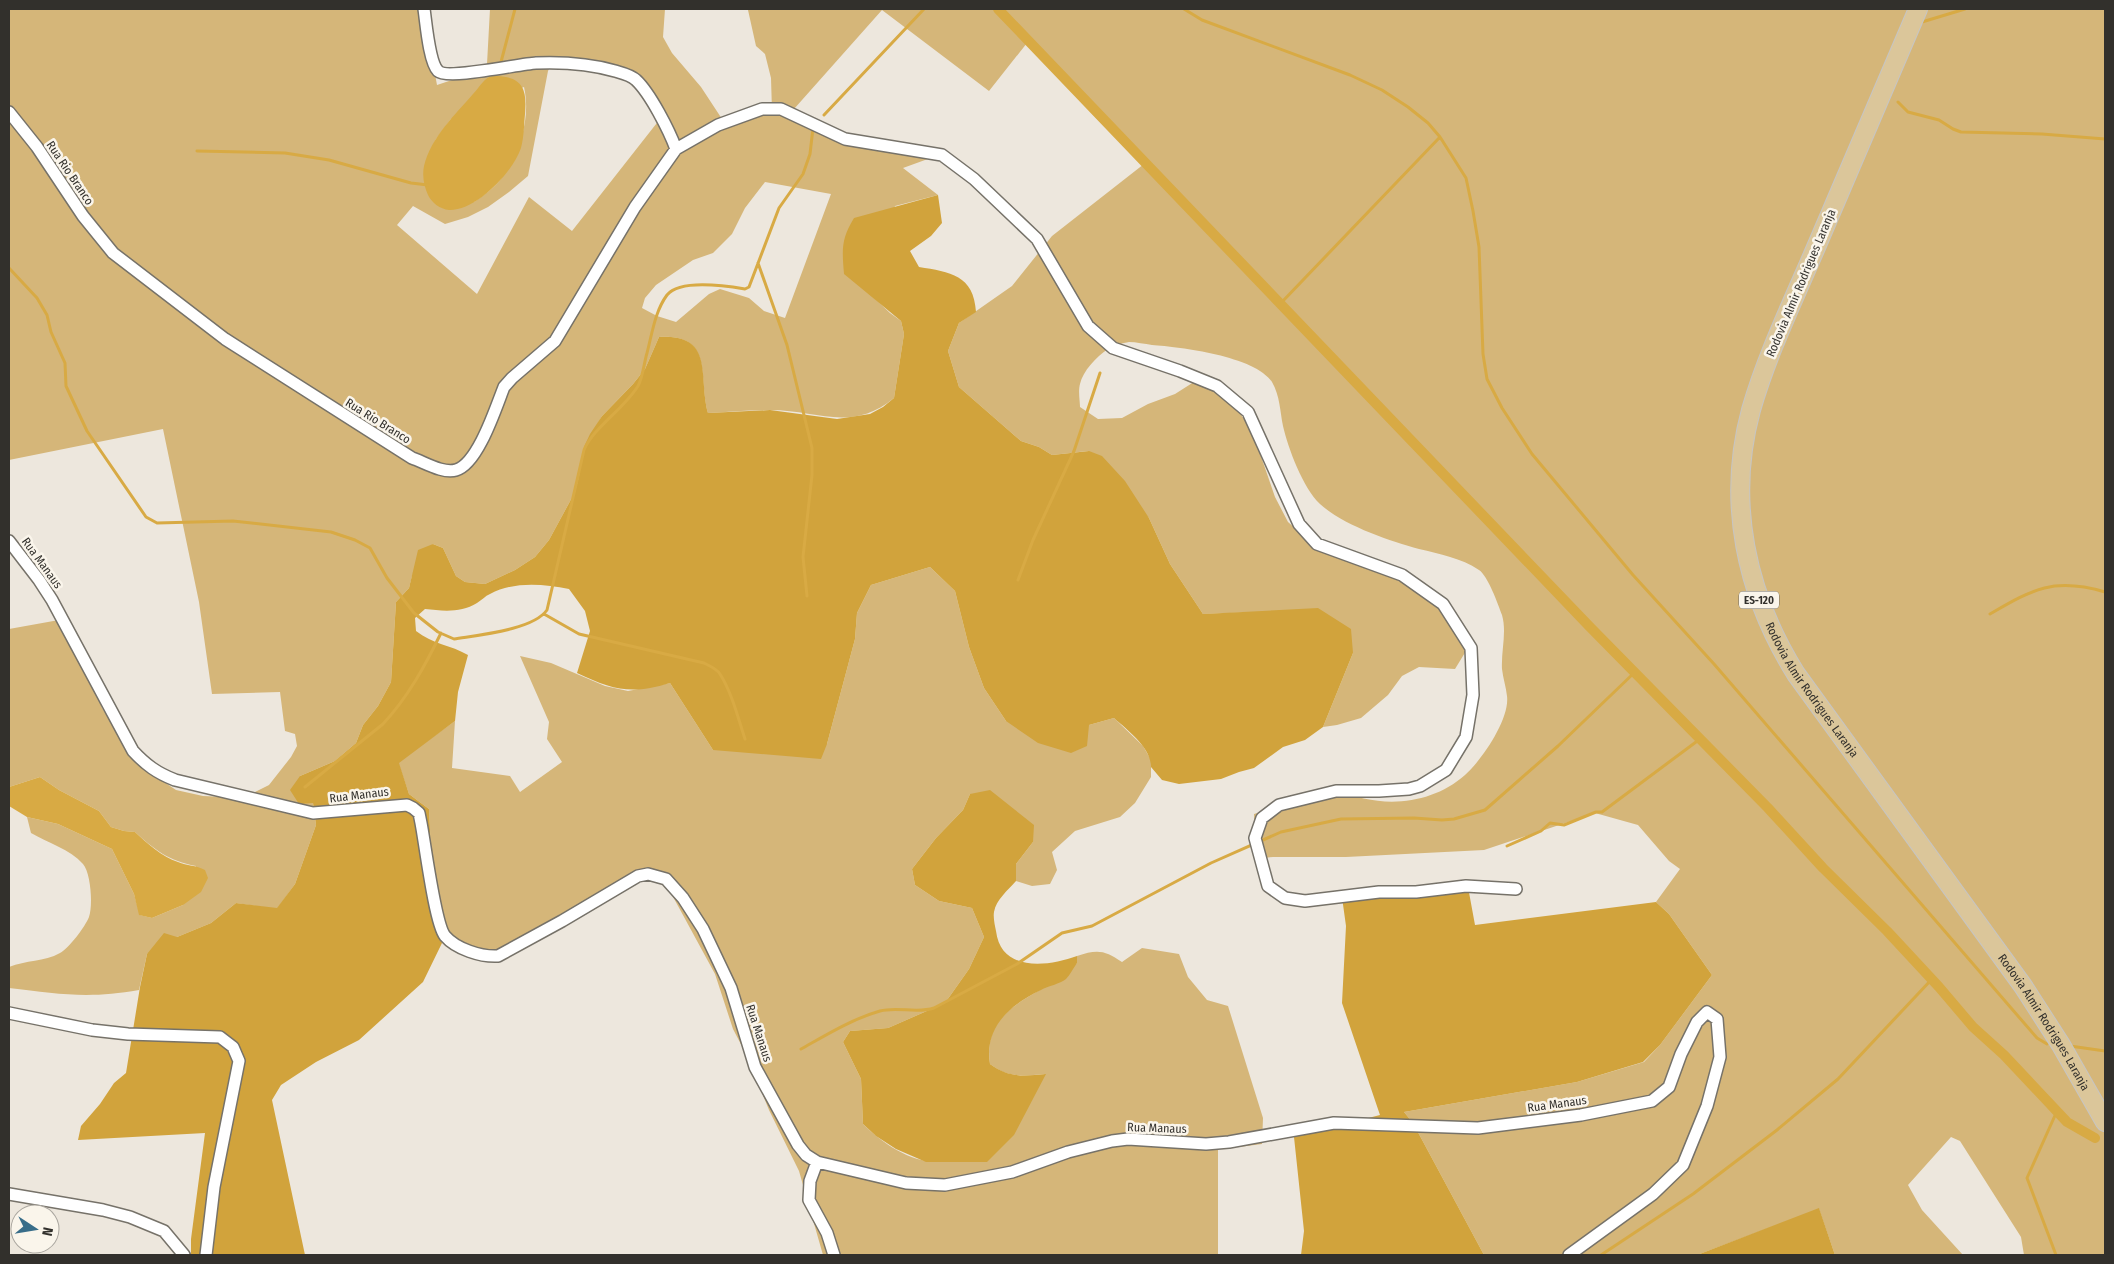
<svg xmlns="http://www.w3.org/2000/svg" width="2114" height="1264" font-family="'Fira Sans Condensed',sans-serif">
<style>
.green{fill:#d5b679;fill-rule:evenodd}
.forest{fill:#d1a33c}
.water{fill:#d8aa44}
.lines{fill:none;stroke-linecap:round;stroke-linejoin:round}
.stream{stroke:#d8aa44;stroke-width:3}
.canal{stroke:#d8aa44;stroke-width:10}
.street-casing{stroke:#767269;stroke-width:14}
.primary-casing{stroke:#c6c5c4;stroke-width:20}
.street{stroke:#fff;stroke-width:11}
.primary{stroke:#dbc69a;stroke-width:18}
.labels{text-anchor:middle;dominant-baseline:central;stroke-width:5;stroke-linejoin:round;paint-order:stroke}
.shield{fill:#faf5eb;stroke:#6e6b65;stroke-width:1}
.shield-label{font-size:11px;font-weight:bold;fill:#32302c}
.street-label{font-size:12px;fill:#32302c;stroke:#faf5eb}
</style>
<rect width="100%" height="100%" fill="#ede7dd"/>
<!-- green -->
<path class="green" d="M9,9H423L437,85L470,74L487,64L490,9H665L663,37L672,53L701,87L724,122L772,111L771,78L765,54L756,46L748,10L726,9H2105V1255H2024L2021,1237L1960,1141L1951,1137L1908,1185L1922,1210L1963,1255H1835L1819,1209L1697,1255H1484L1413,1123L1404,1112L1577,1082L1644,1062L1660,1045L1712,975L1669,914L1656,902L1680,869L1669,861L1638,825L1595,813L1484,850L1346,857H1273L1256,859L1254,814L1337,789C1378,809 1430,806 1465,775C1482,760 1510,719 1507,696C1506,687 1503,678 1502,669C1501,651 1507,632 1502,615C1498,604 1488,576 1479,570C1461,558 1440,554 1419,549C1389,541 1343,525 1320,504C1303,488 1288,448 1283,426C1280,411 1280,396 1272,382C1255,356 1180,347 1152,345C1145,344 1136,342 1129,342C1123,343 1113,346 1108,349C1096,357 1083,371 1080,384C1078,391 1080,401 1080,407L1098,419L1122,418L1148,404L1175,394L1197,380L1218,391L1237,409L1246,422L1255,439L1275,497L1288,522L1314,545L1360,566L1380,572L1404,583L1440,608L1453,626L1466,651L1455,669L1419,667L1402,676L1388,695L1361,718L1337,725L1323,727L1353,653L1256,612L1203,614L1170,564L1149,518L1088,451L1052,455L1039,447L1021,441L959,387L948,351L959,323L1012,286L1052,236L1144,164L1097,119L1027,43L989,91L882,10L794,109L843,142L936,156L903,168L938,195L895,206L868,292L890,313L901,321L904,334L894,398C851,433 818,410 770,410C749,410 729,412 708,413C698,375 714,334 659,337L645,369L633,384L602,416L583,449L579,476L575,492L549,540L535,557L515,570L485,584L465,582L456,576L443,548L433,544L412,576L409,588L396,602L391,682L378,706L363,725L356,743L335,761L300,776L313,803L316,825L295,884L277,909L236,903L211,923L177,937L147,954L139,990C89,999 58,994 9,988V967C26,960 44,962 60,953C69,948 85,927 89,917C93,906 91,873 83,864C70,849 48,843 31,833L27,817L58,824L112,849L134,894L140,915L152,918L183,905L196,866C169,861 155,850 135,832L124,831L111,827L99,811L59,790L40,777L9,787V629L59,620L95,689L102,708L129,749L158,778L176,790L203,796L224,797H239L255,792L269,785L291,757L297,746L295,734L285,731L280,692L212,694L199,602L163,429L9,460ZM553,60L633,76L660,119L572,231L529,197L477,294L397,225L413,206L445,224L468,217L488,207L509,192L528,176L548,71ZM524,87C531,118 520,151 503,176C497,186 484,195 474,202L425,164L436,139L451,119ZM765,182L831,194L785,318L764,311L749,298L720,289L709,294L676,322L657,316L642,308L645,298L656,285L693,260L713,253L732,234L745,208Z
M930,567L955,591L969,647L984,688L1006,721L1089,725L1114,718L1143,746L1151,760V777L1135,803L1120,817L1075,831L1052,852L1057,870L1050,884L1032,886L1016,881V864L1033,842L970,794L963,810L936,838L912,869L915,885L939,901L972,908L984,937L969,969L945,1003L888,1028L850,1031L843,1042L861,1079L863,1124C884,1145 917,1167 948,1161C956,1159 1033,1086 1045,1074C1023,1076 1008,1078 990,1064C984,1021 1011,1007 1043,988C1055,982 1066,971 1077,963V956C1097,949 1105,950 1122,962L1142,948L1179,954L1188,977L1207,1000L1228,1006L1263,1118L1262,1144L1239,1147L1218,1146V1255H823L799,1171L769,1110L748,1058L733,1029L715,974L665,882L639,870L619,880L496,958L478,956L442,943L433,890L429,809L409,794L398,762L455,721L452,768L510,776L520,792L562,762L547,739L549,722L520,656L551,663L605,686L628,691L670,683L713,750L827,744L855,639L857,613L871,585Z"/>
<!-- forest -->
<path class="forest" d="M938,195L942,223L931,236L910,251L919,267C950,272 974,275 976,312L959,323L948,351L959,387L1021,441L1039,447L1052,455L1089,451L1102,456L1125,481L1149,518L1170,564L1203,614L1318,608L1351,629L1353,653L1323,727L1305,740L1283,747L1254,768L1239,772L1221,779L1179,784L1162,780L1151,767C1151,747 1127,730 1114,718L1089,725L1087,746L1071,753L1038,743L1006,721L984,688L969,647L955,591L930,567L871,585L857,613L855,639L827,744L821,759L713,750L670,683C631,695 613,690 577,673L590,631L585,611L569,589C543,584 515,581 490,594C485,596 482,600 477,603C461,613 443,611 425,609L415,618L416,631C432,644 451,645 468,655L458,692L455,721L399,763L409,794L429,809L433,890L442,943L423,982L359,1040L316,1062L281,1085L272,1100L305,1255H191V1239L205,1133L78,1140L81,1126L100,1104L114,1083L126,1073L140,987L147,954L164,933L177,937L211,923L236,903L277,908L295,884L316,825L313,803L299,804L290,790L300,776L335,761L356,743L363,725L378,706L391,682L396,602L409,588L418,550L433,544L443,548L456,576L465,582L485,584L515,570L535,557L549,540L575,492L579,476L583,449L590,434L602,416L633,384L645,369L659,337C715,334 698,375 708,413L770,410L837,419L870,414L883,407L894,398L904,334L901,321L844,274C842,250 841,239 854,218Z
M990,790L1034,825L1033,842L1016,864V881C1008,890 996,900 994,912C993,918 995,926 996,931C1001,972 1047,967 1077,956V963C1074,967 1070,975 1066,979C1060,984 1048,986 1041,990C1010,1005 984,1027 990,1064C1009,1078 1024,1076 1046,1074L1014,1135L987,1162H926L896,1149L876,1136L863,1124L861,1079L843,1042L850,1031L888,1028L945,1003L969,969L984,937L972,908L939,901L915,885L912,869L936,838L963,810L970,794Z
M1468,887L1475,925L1656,902L1669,914L1712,975L1660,1045L1643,1062L1577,1082L1404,1112L1413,1123L1484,1255H1301L1304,1231L1294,1137L1380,1115L1342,1003L1346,926L1341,890Z
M1819,1208L1835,1255H1697Z"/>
<!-- water -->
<path class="water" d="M497,76C524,77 527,91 525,114C524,125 524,137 521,148C513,172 476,211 449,210C440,209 432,203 428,195C424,186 422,176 424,166C431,137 455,115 473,94C478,89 483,80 489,77C492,76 494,76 497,76Z
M40,777L59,790L99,811L111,827L124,831L135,832C147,843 162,857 178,862C187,866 196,865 205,870L208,878L201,892L183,905L152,918L139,915L134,894L112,849L58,824L27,817L9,806V787Z"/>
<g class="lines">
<!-- stream -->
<path class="stream" d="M1184,9L1202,20L1350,75L1382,90L1408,107L1428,123L1440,137L1466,178L1473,211L1479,247L1483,354L1487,379L1502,408L1532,454L1633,575L1714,664L2037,1038L2047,1044
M1922,22L1965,9
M501,62L515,9
M1898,102L1908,112L1939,120L1953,129L1961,132L2042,134L2105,139
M824,115L924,9
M197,151L285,153L329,160L411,183L428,185
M758,263L787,345L812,448V475L803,557L807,596
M9,268L37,298L47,315L51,332L65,363L66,386L87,431L146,517L157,523L233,521L331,532L355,540L370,548L387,578L414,613L438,632L454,639C478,635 533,630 547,610L584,450C593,428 624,409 638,386C643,377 644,363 647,353C652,334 655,311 667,295C680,279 727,286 745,289L749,287L779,208L803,174L810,154L813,128
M1281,303L1440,137
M1018,580L1033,540L1074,451L1100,373
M544,614L579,634L704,663C710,666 717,669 720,674C732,693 738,718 745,739
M1990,614C2033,589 2054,577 2105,592
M305,787L383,724C408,697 425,666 441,633
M1507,846L1541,831L1550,823L1564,825L1596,812H1602L1700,739
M2070,1046L2105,1051
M801,1049C826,1035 852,1019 880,1011C897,1006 917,1014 934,1008L1017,964L1062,933L1092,926L1211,863L1281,832L1341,819L1414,818L1442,820L1454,819L1485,810L1558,746L1635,672
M1601,1255L1693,1194L1777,1130L1838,1079L1932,979
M2056,1255L2027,1178L2057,1111"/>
<!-- canal -->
<path class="canal" d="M998,9L1589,626L1768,808L1823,868L1887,931L1939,987L1973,1027L2004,1055L2067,1122L2095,1138"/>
<defs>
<path id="street" d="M424,9C426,22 429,62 438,71C447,80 519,64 536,63C561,62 591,64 615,71C622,73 631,75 636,80C650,93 669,130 676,149
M9,112L37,147L83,216L113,253L225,339L412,458C424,462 443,474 456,470C478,464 496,407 504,387L512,378L555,341L635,207L676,149L718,125L762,109H781L845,139L942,155L974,179L1037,239L1088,326L1113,348L1180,371L1217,386L1248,412L1299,524L1317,544L1402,575L1443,604L1471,648L1473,695L1466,737L1446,770L1420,786L1409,789L1379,791H1336L1279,805L1262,818L1255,838L1268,886L1285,898L1305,901L1379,892H1416L1466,886L1516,889
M9,541L39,580L52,600L133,751C146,765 157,773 175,780L313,813L407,805L413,808L419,813L421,823C425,843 435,924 445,936C456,949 481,957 498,956L562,921L638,876L648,874L666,879L683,898L703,929L731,988L755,1067L798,1145L806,1155L817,1162L906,1183L945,1185L1012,1172L1068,1152L1112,1141L1128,1139L1206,1144L1229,1142L1334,1123L1478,1128L1581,1115L1652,1101L1669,1087L1681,1054L1697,1022L1707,1012L1717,1019L1720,1057L1707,1106L1683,1165L1653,1194L1569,1255
M9,1013L92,1030L128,1034L220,1037L233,1047L239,1061L214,1187L206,1255
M817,1162L810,1181L809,1200L827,1233L834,1255
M9,1194L103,1210L130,1217L164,1231L184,1255"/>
<g id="primary">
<path id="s1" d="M1918,9C1884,88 1851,166 1817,245C1794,299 1767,354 1751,410C1726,502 1746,594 1796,674L2023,986L2061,1045L2105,1122"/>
</g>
</defs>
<!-- street casing -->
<use href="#street" class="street-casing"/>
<!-- primary casing -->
<use href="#primary" class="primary-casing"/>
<!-- street -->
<use href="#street" class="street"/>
<!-- primary -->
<use href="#primary" class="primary"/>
</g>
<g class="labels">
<!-- shield labels -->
<rect class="shield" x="1739" y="591.5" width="40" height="17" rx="4"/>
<g class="shield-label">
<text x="1759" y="600">ES-120</text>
</g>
<!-- street labels -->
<g class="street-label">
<text transform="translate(70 173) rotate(56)">Rua Rio Branco</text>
<text transform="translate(1801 283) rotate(-67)">Rodovia Almir Rodrigues Laranja</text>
<text transform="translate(378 421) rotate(32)">Rua Rio Branco</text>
<text transform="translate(42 563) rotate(54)">Rua Manaus</text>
<text stroke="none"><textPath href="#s1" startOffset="732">Rodovia Almir Rodrigues Laranja</textPath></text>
<text transform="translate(359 795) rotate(-7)">Rua Manaus</text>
<text stroke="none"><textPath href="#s1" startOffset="1138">Rodovia Almir Rodrigues Laranja</textPath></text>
<text transform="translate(759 1033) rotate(72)">Rua Manaus</text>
<text transform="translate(1557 1104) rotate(-8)">Rua Manaus</text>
<text transform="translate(1157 1128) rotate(2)">Rua Manaus</text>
</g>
</g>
<!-- border -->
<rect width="2114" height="1264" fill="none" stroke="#32302c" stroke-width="20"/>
<!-- north arrow -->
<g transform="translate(35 1229) rotate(102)"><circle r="24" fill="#faf5eb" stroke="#aaa69f"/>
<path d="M0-4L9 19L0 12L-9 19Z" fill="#386d89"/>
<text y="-8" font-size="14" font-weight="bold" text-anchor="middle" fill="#32302c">N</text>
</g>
</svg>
